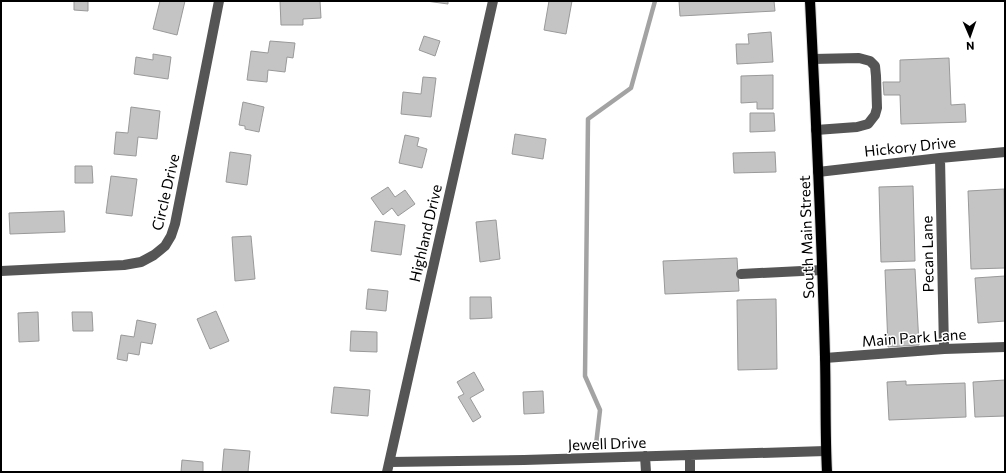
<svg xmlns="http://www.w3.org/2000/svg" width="1006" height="473" font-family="Commissioner,sans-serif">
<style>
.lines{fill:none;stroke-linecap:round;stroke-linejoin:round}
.stream{stroke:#a3a3a3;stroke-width:4.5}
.building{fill:#c4c4c4;stroke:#999}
.major-casing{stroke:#dbdbdb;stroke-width:12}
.minor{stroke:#555;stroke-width:10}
.major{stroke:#000;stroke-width:10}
.labels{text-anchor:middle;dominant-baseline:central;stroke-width:3;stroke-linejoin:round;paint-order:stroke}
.street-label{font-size:15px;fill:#000;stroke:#fff}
</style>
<rect width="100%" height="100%" fill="#fff"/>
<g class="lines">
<!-- stream -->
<path class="stream" d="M596,445L600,410L585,376L588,119L631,88L655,1"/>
</g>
<!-- building -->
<path class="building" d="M74,1H88V11L74,10Z
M160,1H185L177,35L153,29Z
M280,1H320L321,18L303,19V25H281Z
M426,1H448V4Z
M549,1H572L566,34L544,30Z
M679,1H774L775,11L680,16Z
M771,32L773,62L737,64L736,44H749L748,34Z
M424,36L440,41L435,56L419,50Z
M270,41L295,43L293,58L287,57L285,72L268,70L267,82L247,80L251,51L268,53Z
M153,54L171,57L168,79L134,74L136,57L153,60Z
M949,58L951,105L965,104L966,122L901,124L900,95H884L883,82H900V60Z
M773,75V109H757V102L741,103V76Z
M423,77L436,78L431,117L401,114L403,92L421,94Z
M243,102L264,107L259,132L245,129V126L239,125Z
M131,107L160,111L157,139L138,137L136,156L114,154L116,132L128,133Z
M750,113H774L775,131L750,132Z
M515,134L546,139L543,159L512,154Z
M405,135L419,138L417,146L427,149L422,168L399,163Z
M230,152L251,155L247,185L226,182Z
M775,152L776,172L734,173L733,153Z
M75,166H92L93,183H75Z
M111,176L137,179L132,216L106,213Z
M913,186L915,261L881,262L879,187Z
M388,187L395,197L405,190L415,204L398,216L392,208L383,215L371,198Z
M1004,189L1005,268L971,269L968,191Z
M64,211L65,232L10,234L9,213Z
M496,220L500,259L480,262L476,222Z
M375,221L405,225L401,255L371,251Z
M251,236L255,279L235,281L232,237Z
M737,258L739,291L665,294L663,261Z
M915,269L919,345L888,347L885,270Z
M1005,276V321L978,323L975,278Z
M368,289L388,291L386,311L366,309Z
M470,297H491L492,318L470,319Z
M776,299L777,369L738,370L737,300Z
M216,311L229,341L210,349L197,319Z
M38,312L39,341L19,342L18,313Z
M72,312H92L93,331H73Z
M137,320L156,324L152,344L141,342L139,355L128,353L127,361L117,359L121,335L134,337Z
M351,331L377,332V352L350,351Z
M474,372L484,390L470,398L481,417L473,422L458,397L464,394L457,382Z
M1005,380V416L975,417L973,382Z
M906,381V385L965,383L966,417L889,420L887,382Z
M334,387L370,390L368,416L331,413Z
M543,391L544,413L524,414L523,392Z
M224,449L250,451L248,472H222Z
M182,460L203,462V472H181Z"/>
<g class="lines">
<defs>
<path id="major" d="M810,1C816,120 822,238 825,357C826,395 825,434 827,472"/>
</defs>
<!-- major casing -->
<use href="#major" class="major-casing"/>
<!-- minor -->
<path class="minor" d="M813,59L859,58L870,61L875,66L876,76L877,108L875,115L868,124L857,127L816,130
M940,158L944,349
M818,172L940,158L1005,152
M1,271L124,265L141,262L154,255L165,246L171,236L175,224L219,1
M741,274L822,270
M825,358L944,349L1005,347
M690,455V472
M645,456L646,472
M390,462L524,460L826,451
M387,472L493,1"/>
<!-- major -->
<use href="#major" class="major"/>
</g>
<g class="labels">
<!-- street labels -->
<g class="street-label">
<text transform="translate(910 146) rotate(-6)">Hickory Drive</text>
<text transform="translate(165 192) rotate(-77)">Circle Drive</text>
<text transform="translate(425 233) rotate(-77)">Highland Drive</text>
<text transform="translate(806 237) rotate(-92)">South Main Street</text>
<text transform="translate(927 254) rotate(-91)">Pecan Lane</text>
<text transform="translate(914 337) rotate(-4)">Main Park Lane</text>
<text transform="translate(607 443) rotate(-2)">Jewell Drive</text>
</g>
</g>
<!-- border -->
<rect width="1006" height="473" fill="none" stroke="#000000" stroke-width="4"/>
<!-- north arrow -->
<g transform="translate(970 36) rotate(178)" stroke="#ffffff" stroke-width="3" paint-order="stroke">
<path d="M0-3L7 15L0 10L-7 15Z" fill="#000000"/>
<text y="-6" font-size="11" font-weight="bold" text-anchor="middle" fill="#000000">N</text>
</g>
</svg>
